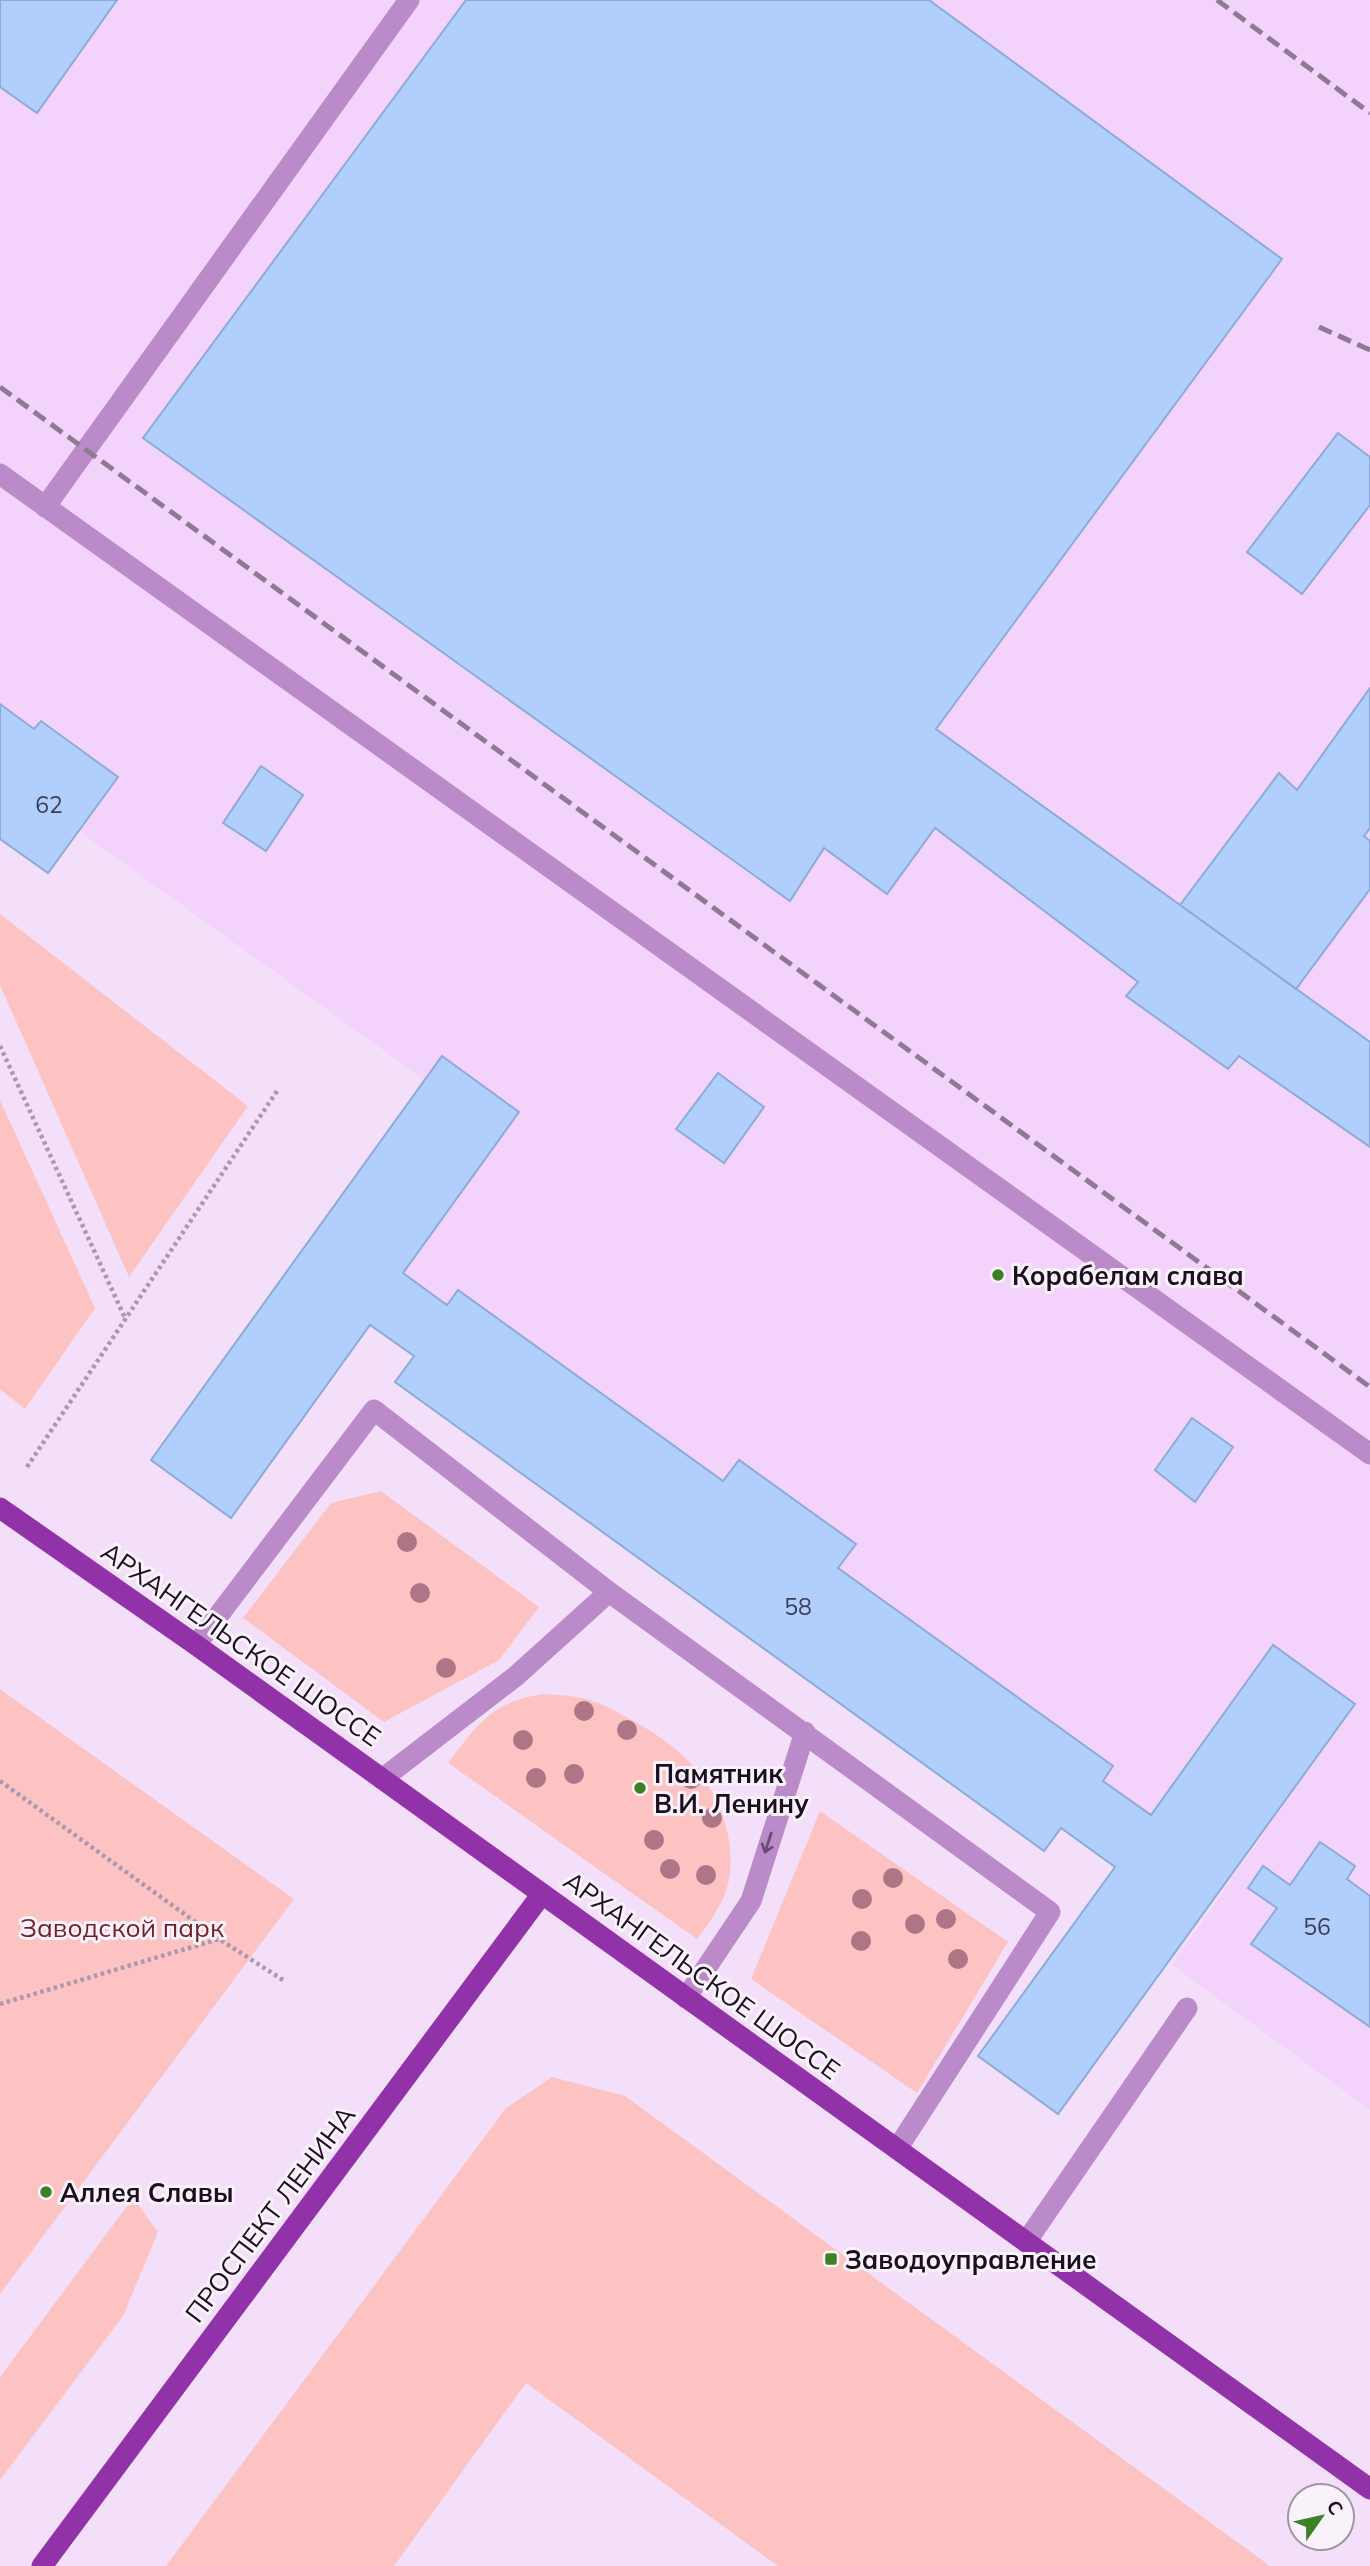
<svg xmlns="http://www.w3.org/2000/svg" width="1370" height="2566" font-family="Mulish,sans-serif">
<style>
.built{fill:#f3d3fc}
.green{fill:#fcc3c2}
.building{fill:#b1cffd;stroke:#8eabd7;stroke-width:2}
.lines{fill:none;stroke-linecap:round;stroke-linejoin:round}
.path{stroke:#aa98af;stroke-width:4.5;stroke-dasharray:3.5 3.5;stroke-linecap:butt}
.minor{stroke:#bb8bc9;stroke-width:21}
.major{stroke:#9132a9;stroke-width:21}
.rail{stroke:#8c7b91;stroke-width:5;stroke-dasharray:14 7;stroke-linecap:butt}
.tree{fill:#ae7586}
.oneway{stroke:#6b4c74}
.poi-dot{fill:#3d8125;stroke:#f9f2fb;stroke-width:2.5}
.labels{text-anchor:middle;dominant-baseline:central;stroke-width:6;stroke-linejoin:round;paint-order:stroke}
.number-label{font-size:23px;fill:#403e56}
.poi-label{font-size:26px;font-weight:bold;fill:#1b0e1e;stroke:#f9f2fb;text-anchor:start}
.street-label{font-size:26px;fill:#1b0e1e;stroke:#f9f2fb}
.park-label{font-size:26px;fill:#741f28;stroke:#f9f2fb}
</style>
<rect width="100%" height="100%" fill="#f4dffa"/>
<!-- built -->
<path class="built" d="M0,0H1370V2110L1172,1965L1354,1703L1273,1645L1151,1815L1103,1781L1112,1766L838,1568L855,1544L739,1460L723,1481L458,1290L447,1305L403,1273L519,1112L443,1056L426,1081L79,831L48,873L0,839Z"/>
<!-- green -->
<path class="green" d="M0,914L248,1106L129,1277L0,985Z
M0,1100L95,1308L25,1409L0,1389Z
M381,1491L539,1607L499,1660L384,1722L243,1618L331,1503Z
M0,1689L294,1899L0,2294Z
M544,1694C556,1695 569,1695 581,1698C597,1701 612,1709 626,1717C676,1743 716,1777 728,1835C731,1851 732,1871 727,1888C721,1907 709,1923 697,1939L448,1763C478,1724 492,1701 544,1694Z
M820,1811L1008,1942L917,2093L751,1979Z
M552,2077L625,2096L1270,2566H778L526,2383L394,2566H166L506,2108Z
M133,2198L158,2232L123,2316L0,2480V2377Z"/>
<!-- building -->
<path class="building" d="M0,0H117L37,113L0,87Z
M466,0H929L1282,259L936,729L1370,1042V1147L1239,1056L1228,1069L1126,996L1138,982L935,828L887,894L824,848L790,901L143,438Z
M1338,433L1370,457V505L1302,594L1247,552Z
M1370,688V828L1364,836L1370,841V889L1296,989L1180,905L1279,773L1297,790Z
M0,704L34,729L41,721L118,777L48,873L0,839Z
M261,766L303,795L266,851L223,823Z
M442,1056L519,1112L403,1273L447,1305L458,1290L723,1481L739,1460L856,1544L838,1568L1113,1766L1103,1781L1151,1815L1273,1645L1355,1704L1058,2114L978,2056L1115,1867L1061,1828L1044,1851L395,1382L414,1356L370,1325L231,1518L151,1460Z
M718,1073L764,1107L724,1163L676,1129Z
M1192,1418L1233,1447L1195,1502L1155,1470Z
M1320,1842L1355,1866L1347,1879L1370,1896V2027L1251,1944L1277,1908L1248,1888L1263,1866L1290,1885Z"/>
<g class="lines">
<!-- path -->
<path class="path" d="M0,1046L125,1318
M27,1467L279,1088
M0,1781L219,1939
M0,2004L219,1939L283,1980"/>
<!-- minor -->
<path class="minor" d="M0,474L1370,1454
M45,507L409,0
M196,1645L374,1410L609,1592L1050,1912L897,2149
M382,1779L516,1676L609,1592
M686,1998L751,1901L805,1732
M1026,2242L1187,2008"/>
<!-- major -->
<path class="major" d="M0,1508L196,1645L1370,2489
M42,2566L542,1894"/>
<!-- rail -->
<path class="rail" d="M1217,0L1370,113
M1319,327L1370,350
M0,387L1370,1387"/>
</g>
<!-- trees -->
<g class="tree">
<circle cx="407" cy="1542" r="10"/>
<circle cx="420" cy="1593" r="10"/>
<circle cx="446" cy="1668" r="10"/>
<circle cx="584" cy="1711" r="10"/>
<circle cx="627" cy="1730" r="10"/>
<circle cx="523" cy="1740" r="10"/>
<circle cx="574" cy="1774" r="10"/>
<circle cx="536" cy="1778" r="10"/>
<circle cx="691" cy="1779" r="10"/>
<circle cx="712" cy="1818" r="10"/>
<circle cx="654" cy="1840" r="10"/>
<circle cx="670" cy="1869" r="10"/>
<circle cx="706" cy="1875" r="10"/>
<circle cx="893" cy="1878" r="10"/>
<circle cx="862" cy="1899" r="10"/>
<circle cx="946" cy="1919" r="10"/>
<circle cx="915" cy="1924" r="10"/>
<circle cx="861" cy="1941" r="10"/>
<circle cx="958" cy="1959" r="10"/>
</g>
<!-- one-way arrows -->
<defs><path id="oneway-shaft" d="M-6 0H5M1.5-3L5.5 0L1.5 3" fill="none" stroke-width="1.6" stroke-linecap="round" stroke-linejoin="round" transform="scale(1.75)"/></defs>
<use class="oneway" href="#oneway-shaft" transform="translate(768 1843) rotate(108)"/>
<!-- markers -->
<g class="poi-dot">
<circle cx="998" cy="1275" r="7"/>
<circle cx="640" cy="1788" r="7"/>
<circle cx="46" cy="2192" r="7"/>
<rect x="824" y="2252" width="14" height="14" rx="3.5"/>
</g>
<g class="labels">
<!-- number labels -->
<g class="number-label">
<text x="49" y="804">62</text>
<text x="798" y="1606">58</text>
<text x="1317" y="1926">56</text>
</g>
<!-- poi labels -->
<g class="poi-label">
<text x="1012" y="1275">Корабелам слава</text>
<text x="654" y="1773">Памятник<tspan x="654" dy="30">В.И. Ленину</tspan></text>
<text x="60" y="2192">Аллея Славы</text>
<text x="845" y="2259">Заводоуправление</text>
</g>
<!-- street labels -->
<g class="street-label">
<text transform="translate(241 1644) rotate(35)">АРХАНГЕЛЬСКОЕ ШОССЕ</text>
<text transform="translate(702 1975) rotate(36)">АРХАНГЕЛЬСКОЕ ШОССЕ</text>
<text transform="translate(270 2214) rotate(-53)">ПРОСПЕКТ ЛЕНИНА</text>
</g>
<!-- park labels -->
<g class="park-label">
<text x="122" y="1927">Заводской парк</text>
</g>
</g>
<!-- north arrow -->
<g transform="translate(1321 2517) rotate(56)"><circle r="33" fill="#f9f2fb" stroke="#a097a3" stroke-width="2"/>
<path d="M0-5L12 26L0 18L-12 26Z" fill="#3d8125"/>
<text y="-10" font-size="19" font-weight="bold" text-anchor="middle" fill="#1b0e1e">С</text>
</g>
</svg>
